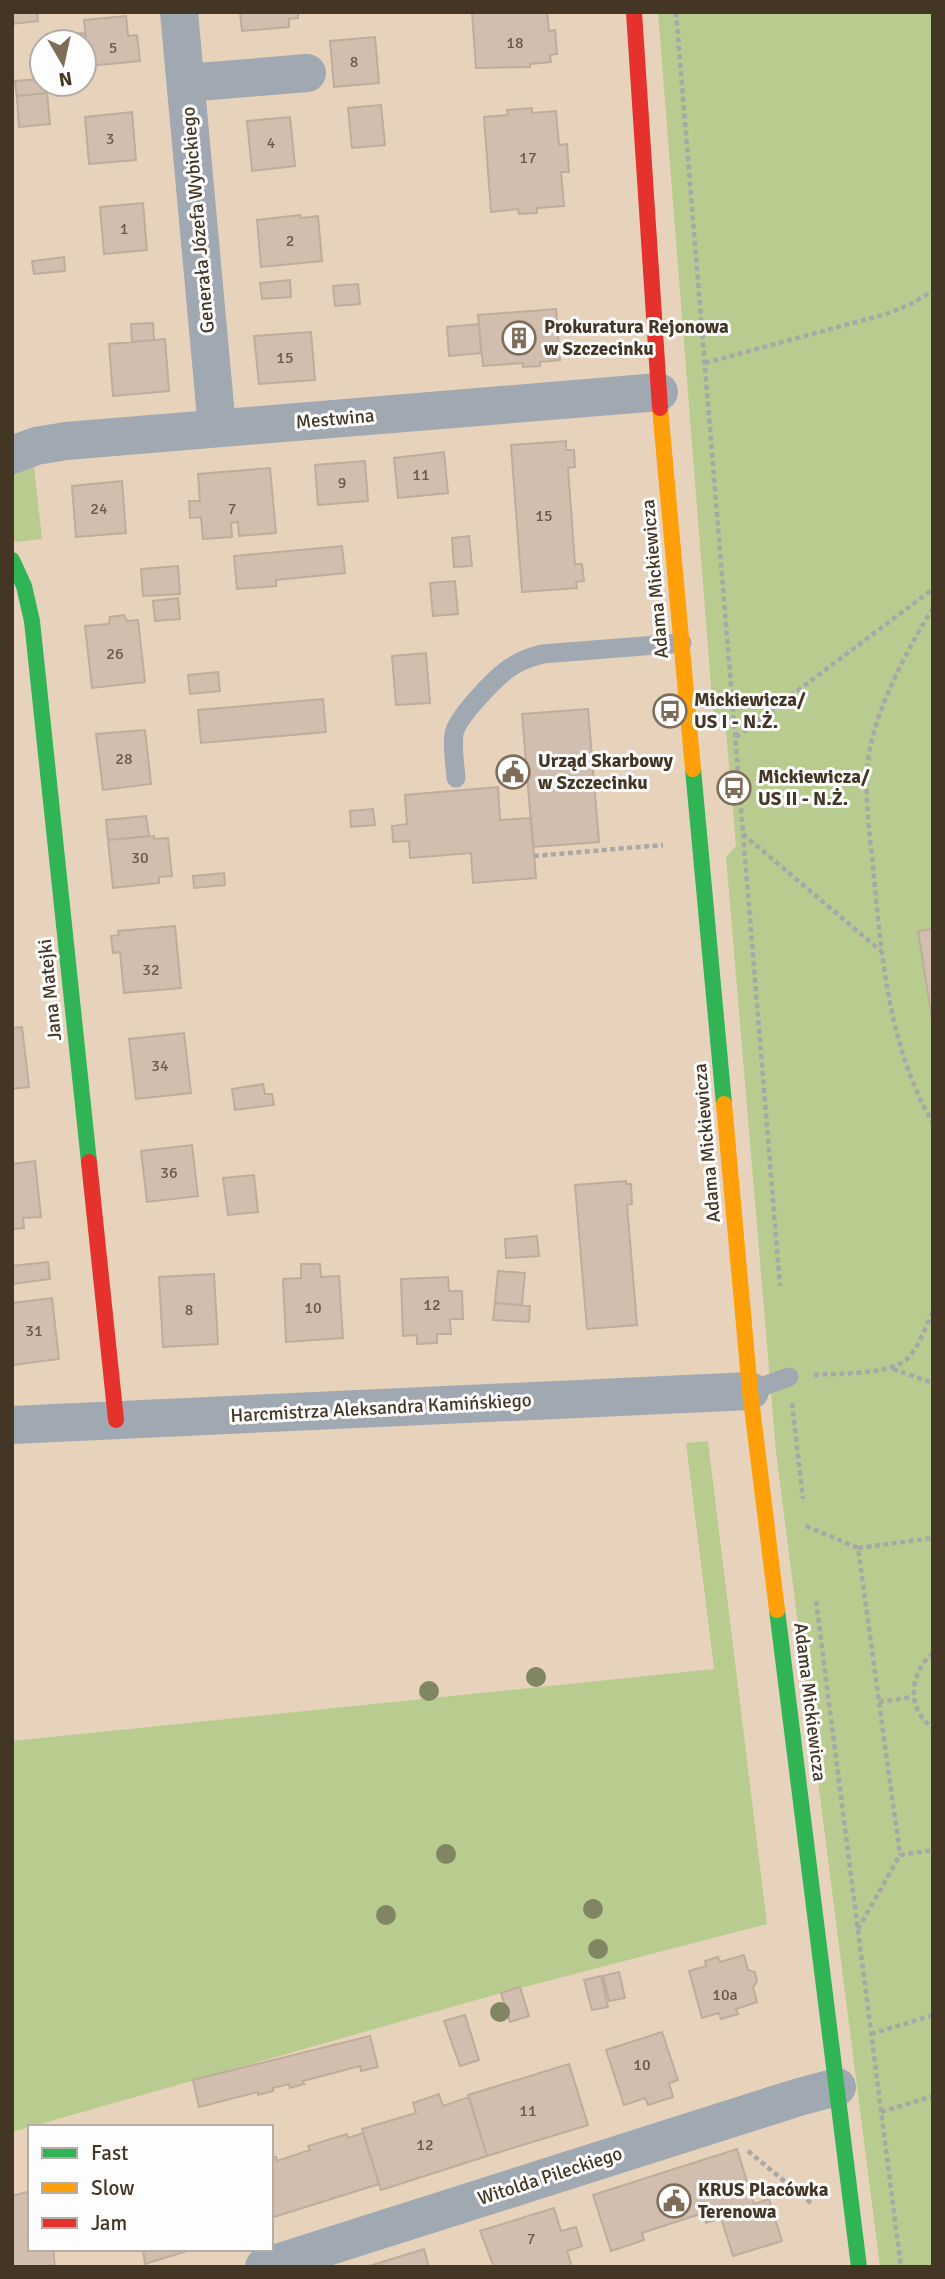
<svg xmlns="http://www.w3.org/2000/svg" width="945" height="2279" font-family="Signika,sans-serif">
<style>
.green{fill:#b9cc90}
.building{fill:#d1beae;stroke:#beac9c;stroke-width:2}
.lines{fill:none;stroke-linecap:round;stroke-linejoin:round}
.path{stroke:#a8a8a7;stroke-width:4.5;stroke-dasharray:5 3.5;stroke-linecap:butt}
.lane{stroke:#a0a8b2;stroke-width:19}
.street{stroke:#a0a8b2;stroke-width:38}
.fast{stroke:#30b455;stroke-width:16}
.slow{stroke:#ff9f0a;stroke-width:16}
.jam{stroke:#e5322d;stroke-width:16}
.tree{fill:#818662}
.labels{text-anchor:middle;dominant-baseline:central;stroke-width:6;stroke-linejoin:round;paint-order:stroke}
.number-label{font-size:16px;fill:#6a5a49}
.street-label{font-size:19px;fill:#443624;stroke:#fdfdfd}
.poi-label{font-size:19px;font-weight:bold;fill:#443624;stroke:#fdfdfd;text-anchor:start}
</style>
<rect width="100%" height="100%" fill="#e7d3bb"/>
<!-- green -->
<path class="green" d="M658,12H933V2267H880L776,1452L726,857L736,846L725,719L713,711Z
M33,457L42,539L16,542L12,538V467Z
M708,1441L767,1924L501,1993L12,2132V1741L714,1669L686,1443Z"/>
<!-- building -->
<path class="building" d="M12,12H37L38,21L12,24Z
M240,12H298V18L289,19V27L242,31Z
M472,12H547L549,31L555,30L557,54L550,55L551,62L530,64V67L476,68Z
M126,16L128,36L137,35L140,61L89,66L84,20Z
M85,33L89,66H84V42L63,41L72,34Z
M375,37L379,83L334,87L330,41Z
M42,79V84H46L47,93L17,96L15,81Z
M47,93L50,124L19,127L17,96Z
M381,105L385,145L352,148L348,108Z
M532,108V113L556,111L559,145L567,144L569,172H561L564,206L537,208V213L519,214L518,209L491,212L484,117L508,115L507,110Z
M132,112L136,160L89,164L85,117Z
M290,117L295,166L252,171L247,121Z
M143,203L147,250L104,254L100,207Z
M300,215L301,218L318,216L322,261L261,267L257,220Z
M64,257L65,271L34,274L32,261Z
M290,280L291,297L262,299L260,283Z
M358,284L360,304L335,306L333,286Z
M556,309L560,360L540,362V366L523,367V363L483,366L478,315Z
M153,323L154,340L132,342L131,324Z
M479,324L481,353L449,356L447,327Z
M311,332L315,380L259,384L254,336Z
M165,339L169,391L113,396L109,344Z
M566,441V450H574L575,467L568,468L575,564H582L584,581L576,582L577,588L522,592L511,445Z
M444,452L448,493L398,498L394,458Z
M365,461L368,501L318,505L315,465Z
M270,468L276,533L239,536L238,522L231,523L232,537L203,539L201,517L190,518L189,501H200L198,474Z
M122,481L126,533L76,537L72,486Z
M469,536L472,566L454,567L452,538Z
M342,546L345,573L276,580V586L237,589L234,556Z
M178,566L180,594L143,596L141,569Z
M455,581L458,614L433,616L430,583Z
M178,598L180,619L155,621L153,601Z
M124,615L127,621L138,620L145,682L92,688L85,626L109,624L110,617Z
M426,653L430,703L396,705L392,656Z
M218,672L220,691L190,694L188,675Z
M323,699L326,732L201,743L198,710Z
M588,709L599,842L533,847L522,714Z
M145,730L151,784L103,790L96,734Z
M498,787L500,820L531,818L536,878L473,883L471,853L410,858L409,841L393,842L392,826L407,824L405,795Z
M373,809L375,825L351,827L350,811Z
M146,816L149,836L108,840L106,820Z
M154,836V839L168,838L172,876L159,877V883L113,888L108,840Z
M224,873L225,885L194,888L193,876Z
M175,926L181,988L124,993L120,952L113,953L111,936L119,935L118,931Z
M933,929V1025L918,931Z
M22,1027L29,1087L12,1089V1028Z
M184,1033L191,1093L136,1099L129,1039Z
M263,1084L265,1094H272L274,1105L235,1110L232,1089Z
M192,1145L198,1196L147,1202L141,1151Z
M35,1161L41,1217L23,1218L24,1228L12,1229V1164Z
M254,1175L258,1212L228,1215L223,1178Z
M626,1181V1184H631L632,1204L627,1205L637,1325L587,1329L575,1185Z
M537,1236L539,1256L506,1258L505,1239Z
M48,1262L50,1279L12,1284V1266Z
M301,1264H320L321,1277L339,1276L343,1338L286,1342L283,1279L301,1278Z
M498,1271L525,1273L522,1305L495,1303Z
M214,1274L218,1344L163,1347L159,1277Z
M448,1277L449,1291H462L463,1319H450L451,1334H437V1343L417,1344V1335L403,1336L401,1279Z
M52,1298L59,1359L12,1365V1303Z
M495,1303L530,1306L529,1322L493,1320Z
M744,1955L748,1970L755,1972L757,1982L753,1987L757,2002L736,2009L738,2014L721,2019L719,2013L702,2018L689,1971L706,1966L705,1961L718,1957L720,1962Z
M619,1972L625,1998L609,2001L603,1976Z
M601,1976L608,2007L592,2010L584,1980Z
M520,1987L529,2016L510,2022L501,1993Z
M465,2015L479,2060L460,2066L444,2021Z
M662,2032L678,2080L669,2083L673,2097L648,2105L645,2098L624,2105L606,2050Z
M370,2036L378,2067L361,2071L360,2066L303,2081L304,2084L290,2088L289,2084L273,2088V2091L258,2095V2092L199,2107L193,2080Z
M569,2064L588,2125L487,2156L468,2095Z
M439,2094L443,2106L469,2097L487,2156L381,2190L362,2129L416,2113L413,2103Z
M363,2133L379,2184L271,2218V2158L276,2157L277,2161L310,2150L308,2146L347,2134L348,2138Z
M737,2149L754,2204L769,2199L782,2241L733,2256L721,2218L706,2223L703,2213L642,2233L644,2240L611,2251L593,2195Z
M30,2191V2249H53L55,2267H12V2196Z
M554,2208L561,2231L576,2227L582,2246L567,2251L572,2267H494L480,2231Z
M143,2249H194L145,2264Z
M424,2249L429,2267H366Z"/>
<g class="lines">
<!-- path -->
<path class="path" d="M676,12L780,1286
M705,363L886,314L909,305L933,291
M933,608C909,646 881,699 871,744C862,783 869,826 873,866C881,952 888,1047 933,1123
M736,737L933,589
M743,834L881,951
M534,856L663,845
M893,1369L933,1383
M814,1375C838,1373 887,1375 906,1360C919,1348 925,1327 933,1312
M792,1403L803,1499
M806,1526L858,1548L900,1855
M858,1548L933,1538
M816,1601L901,2267
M933,1653C909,1673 906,1709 933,1728
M879,1702L913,1697
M858,1929L900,1855L933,1850
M871,2034L933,2015
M881,2112L933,2096
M748,2151L812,2204"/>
<!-- lane -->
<path class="lane" d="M456,778C455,765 452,747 454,734C456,718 497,676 511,667C521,660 531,657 542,654L682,643
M750,1391L789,1377"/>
<!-- street -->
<path class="street" d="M179,12L217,428
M186,83L307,73
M12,455L36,446L66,441L659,392
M12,1425L750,1391
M264,2267L799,2097L837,2087"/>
<!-- fast -->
<path class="fast" d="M12,560L24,586L32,621L89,1162
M693,769L724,1104
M777,1610L859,2267"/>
<!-- slow -->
<path class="slow" d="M660,408L693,769
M724,1104L750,1391L777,1610"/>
<!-- jam -->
<path class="jam" d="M634,12L660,408
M89,1162L116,1420"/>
</g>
<!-- trees -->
<g class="tree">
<circle cx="536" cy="1677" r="10"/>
<circle cx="429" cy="1691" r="10"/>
<circle cx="446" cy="1854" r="10"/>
<circle cx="593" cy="1909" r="10"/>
<circle cx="386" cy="1915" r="10"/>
<circle cx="598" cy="1949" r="10"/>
<circle cx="500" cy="2012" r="10"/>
</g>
<!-- icons -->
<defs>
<symbol id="building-ring" viewBox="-11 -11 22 22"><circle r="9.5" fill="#fdfdfd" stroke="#7d6d59" stroke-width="1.5"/><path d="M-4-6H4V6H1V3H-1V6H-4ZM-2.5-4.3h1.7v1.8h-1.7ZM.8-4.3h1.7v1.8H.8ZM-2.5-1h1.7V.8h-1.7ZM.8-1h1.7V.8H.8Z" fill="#7d6d59"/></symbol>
<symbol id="bus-ring" viewBox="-11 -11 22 22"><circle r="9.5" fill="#fdfdfd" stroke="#7d6d59" stroke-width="1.5"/><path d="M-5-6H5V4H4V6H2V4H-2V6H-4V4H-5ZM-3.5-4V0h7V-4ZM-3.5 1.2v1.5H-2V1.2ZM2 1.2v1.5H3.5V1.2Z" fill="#7d6d59"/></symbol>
<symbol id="civic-ring" viewBox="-11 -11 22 22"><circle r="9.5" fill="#fdfdfd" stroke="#7d6d59" stroke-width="1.5"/><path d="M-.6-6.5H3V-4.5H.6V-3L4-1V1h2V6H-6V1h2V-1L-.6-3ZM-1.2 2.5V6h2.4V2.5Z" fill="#7d6d59"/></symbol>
</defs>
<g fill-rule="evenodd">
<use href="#building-ring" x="500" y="319" width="38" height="38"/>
<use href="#bus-ring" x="651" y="692" width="38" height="38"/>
<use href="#civic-ring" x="494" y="753" width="38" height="38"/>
<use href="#bus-ring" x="715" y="769" width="38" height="38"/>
<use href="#civic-ring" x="655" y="2182" width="38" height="38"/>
</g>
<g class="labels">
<!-- number labels -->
<g class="number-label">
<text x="515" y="43">18</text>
<text x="113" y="48">5</text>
<text x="354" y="62">8</text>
<text x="110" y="139">3</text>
<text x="271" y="143">4</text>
<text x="528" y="158">17</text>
<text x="124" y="229">1</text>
<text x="290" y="241">2</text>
<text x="285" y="358">15</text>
<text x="421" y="475">11</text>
<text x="342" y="483">9</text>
<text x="99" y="509">24</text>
<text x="232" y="509">7</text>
<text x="544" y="516">15</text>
<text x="115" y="654">26</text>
<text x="124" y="759">28</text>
<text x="140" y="858">30</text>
<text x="151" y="970">32</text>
<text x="160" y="1066">34</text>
<text x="169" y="1173">36</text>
<text x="432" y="1305">12</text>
<text x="313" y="1308">10</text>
<text x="189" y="1310">8</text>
<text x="34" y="1331">31</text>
<text x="725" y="1995">10a</text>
<text x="642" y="2065">10</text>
<text x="528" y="2111">11</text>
<text x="425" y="2145">12</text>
<text x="531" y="2239">7</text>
</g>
<!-- street labels -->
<g class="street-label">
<text transform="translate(198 220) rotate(-95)">Generała Józefa Wybickiego</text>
<text transform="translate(335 419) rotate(-5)">Mestwina</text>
<text transform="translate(655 579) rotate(-95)">Adama Mickiewicza</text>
<text transform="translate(50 990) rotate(-96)">Jana Matejki</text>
<text transform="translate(707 1143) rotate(-95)">Adama Mickiewicza</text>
<text transform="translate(381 1408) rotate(-3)">Harcmistrza Aleksandra Kamińskiego</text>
<text transform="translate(810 1702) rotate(83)">Adama Mickiewicza</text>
<text transform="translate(550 2176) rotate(-18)">Witolda Pileckiego</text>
</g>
<!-- poi labels -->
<g class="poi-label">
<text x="544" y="327">Prokuratura Rejonowa<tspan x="544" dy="22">w Szczecinku</tspan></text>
<text x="694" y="700">Mickiewicza/<tspan x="694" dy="22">US I - N.Ż.</tspan></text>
<text x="538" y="761">Urząd Skarbowy<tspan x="538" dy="22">w Szczecinku</tspan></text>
<text x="758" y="777">Mickiewicza/<tspan x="758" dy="22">US II - N.Ż.</tspan></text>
<text x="698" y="2190">KRUS Placówka<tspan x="698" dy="22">Terenowa</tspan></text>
</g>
</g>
<!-- border -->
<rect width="945" height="2279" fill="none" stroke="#443624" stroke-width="28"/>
<!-- legend -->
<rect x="28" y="2125" width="245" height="126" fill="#fdfdfd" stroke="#b3ada6" stroke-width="2"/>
<rect x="42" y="2148" width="35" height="10" fill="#30b455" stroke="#b3ada6" stroke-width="2"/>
<text x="91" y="2160" font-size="21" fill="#443624">Fast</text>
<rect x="42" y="2183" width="35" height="10" fill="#ff9f0a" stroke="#b3ada6" stroke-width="2"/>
<text x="91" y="2195" font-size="21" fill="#443624">Slow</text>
<rect x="42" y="2218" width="35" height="10" fill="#e5322d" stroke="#b3ada6" stroke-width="2"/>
<text x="91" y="2230" font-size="21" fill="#443624">Jam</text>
<!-- north arrow -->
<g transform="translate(63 63) rotate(171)"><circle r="33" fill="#fdfdfd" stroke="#b3ada6" stroke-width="2"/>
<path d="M0-5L12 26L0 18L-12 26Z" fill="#7d6d59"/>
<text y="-10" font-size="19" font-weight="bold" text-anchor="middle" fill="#443624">N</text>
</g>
</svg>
